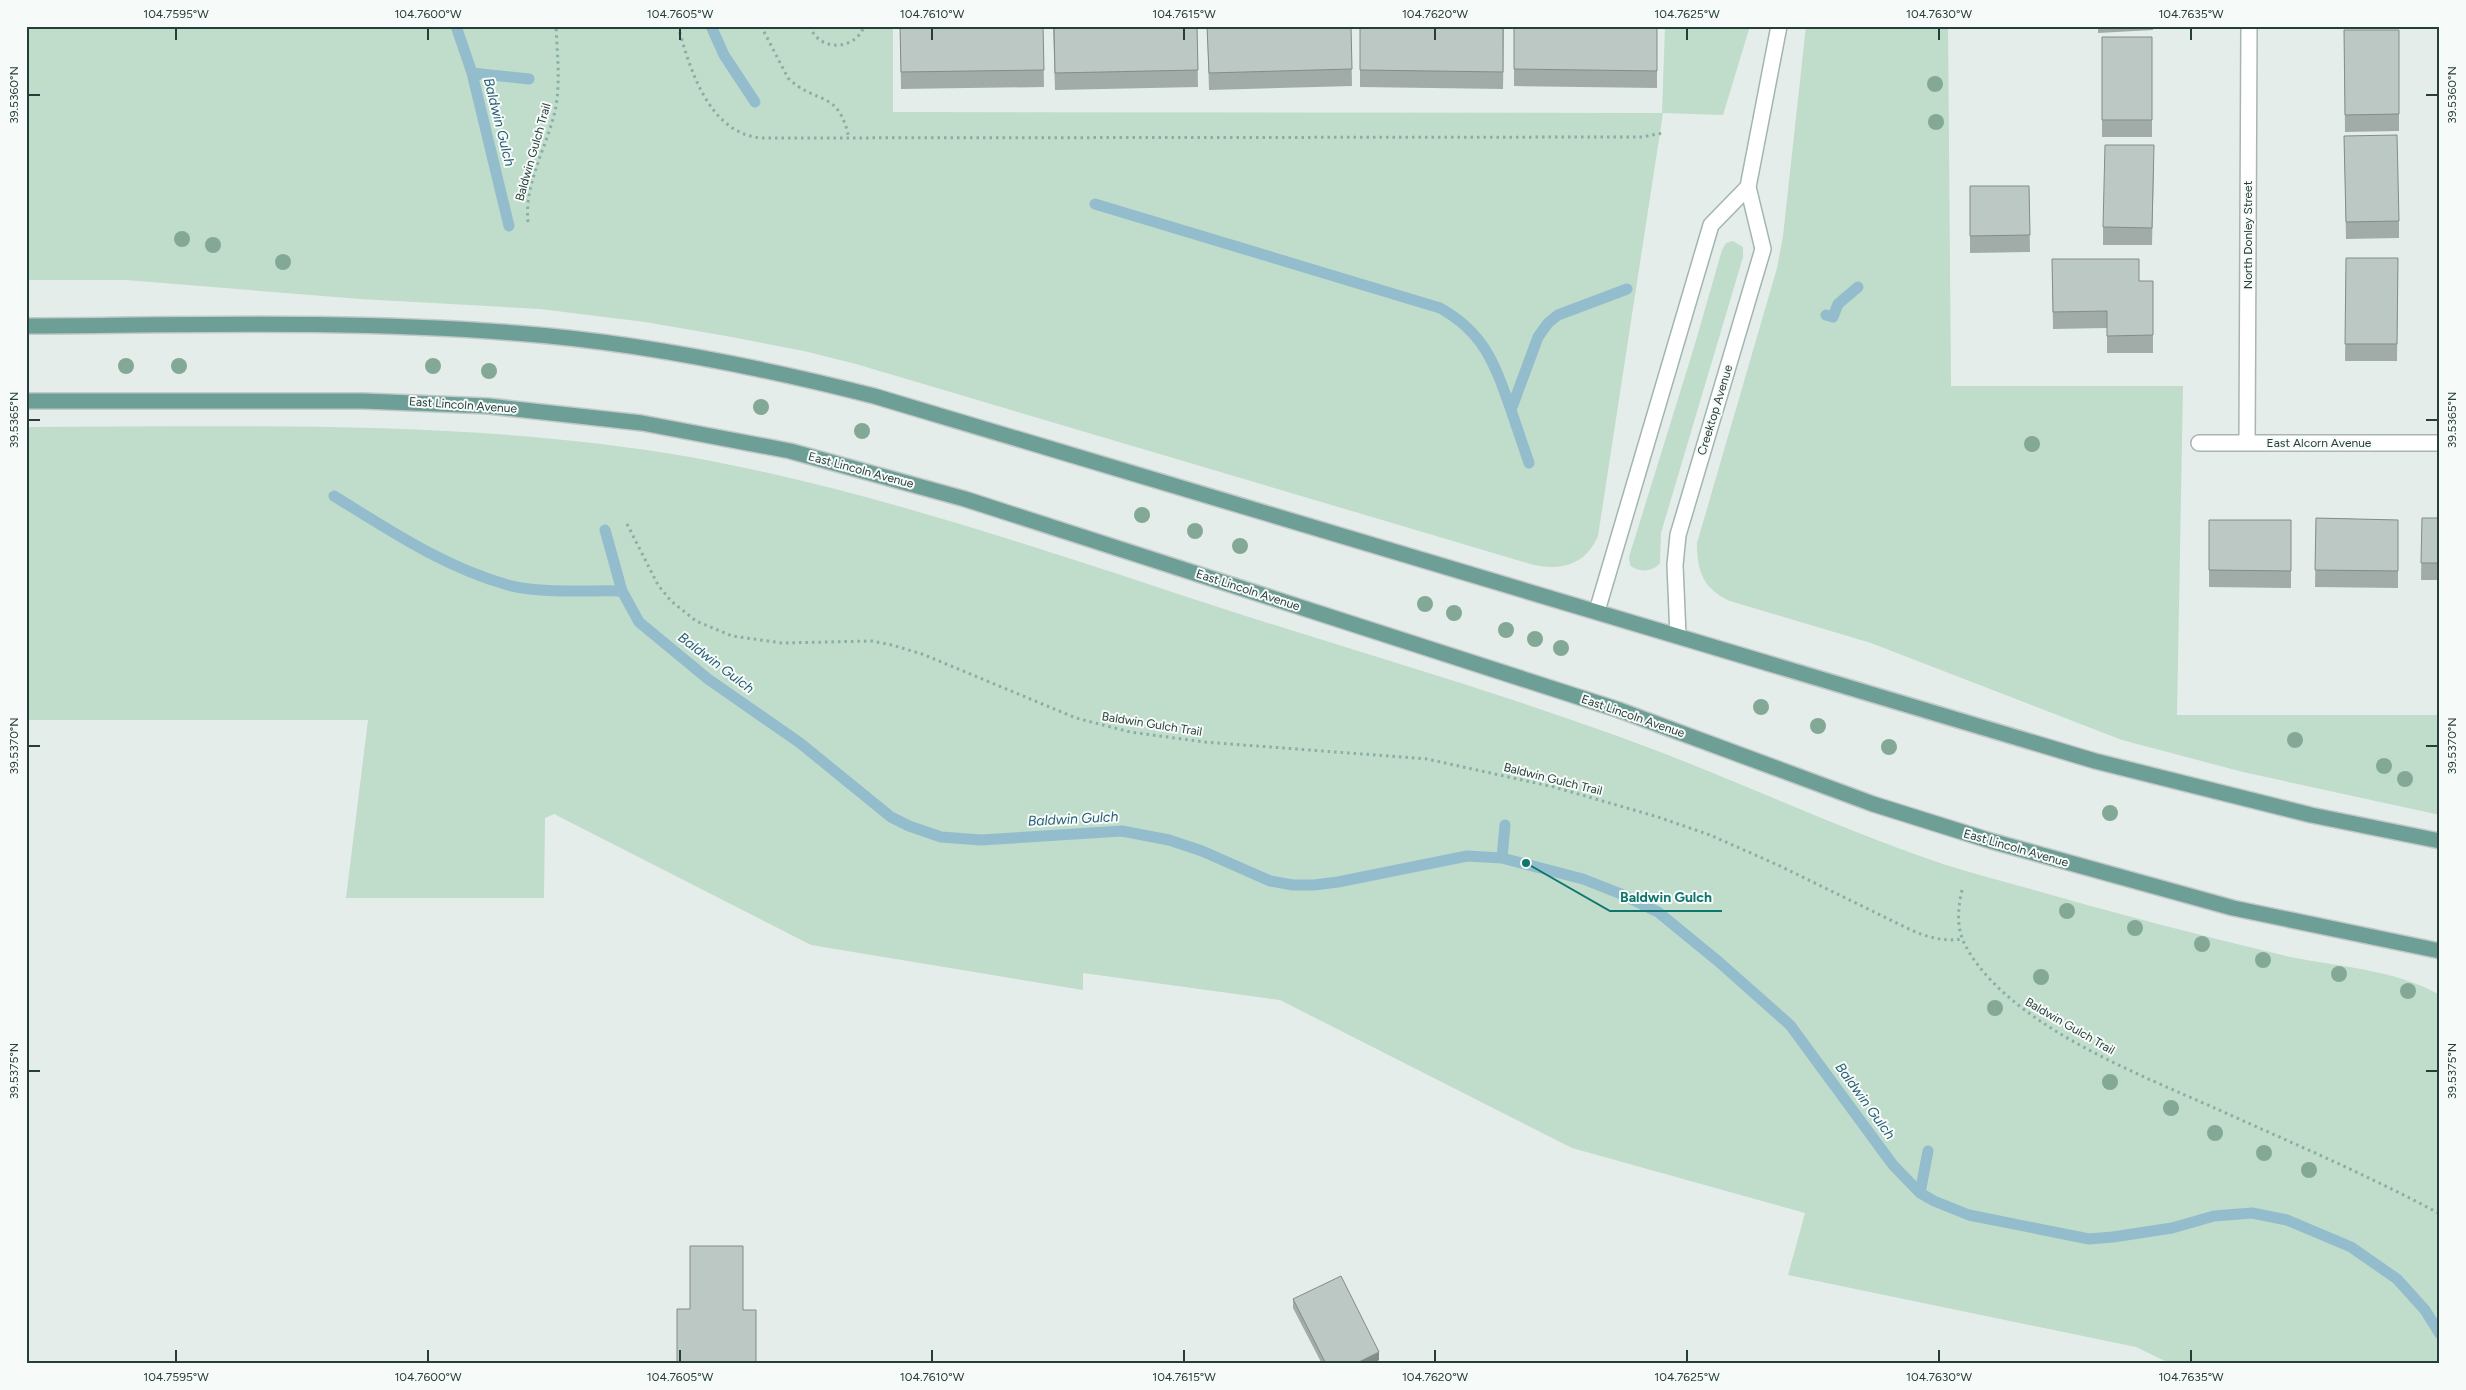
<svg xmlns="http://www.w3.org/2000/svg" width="2466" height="1390" font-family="Figtree,sans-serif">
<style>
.grass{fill:#c0dccb}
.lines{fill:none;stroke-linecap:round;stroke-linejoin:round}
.stream{stroke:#93bdcd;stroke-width:11}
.street-casing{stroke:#a8b5b2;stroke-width:18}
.secondary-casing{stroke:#a2b5b0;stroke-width:18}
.primary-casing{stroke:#c2c9c8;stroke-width:18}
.path{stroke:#89aea6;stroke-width:3;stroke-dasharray:2.5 4;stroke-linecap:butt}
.street{stroke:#fff;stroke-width:15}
.secondary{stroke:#fff;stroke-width:15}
.primary{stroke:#6e9f97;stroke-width:15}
.tree{fill:#83a996}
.wall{fill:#a1aca9}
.shaded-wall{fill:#838c89}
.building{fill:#bbc8c4;stroke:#838c89}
.ticks{fill:none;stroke:#263e3a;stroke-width:2}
.labels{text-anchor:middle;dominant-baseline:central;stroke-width:4;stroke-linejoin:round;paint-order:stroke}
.street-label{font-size:12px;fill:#263e3a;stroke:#f6faf8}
.water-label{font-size:14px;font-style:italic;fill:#255f75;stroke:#f6faf8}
.leader{fill:none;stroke:#0f766e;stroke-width:2}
.callout-dot{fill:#0f766e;stroke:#f6faf8;stroke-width:2}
.callout-label{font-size:14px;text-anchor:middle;font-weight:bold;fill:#0f766e;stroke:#f6faf8;stroke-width:4;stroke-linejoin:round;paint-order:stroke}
.neatline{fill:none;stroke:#263e3a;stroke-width:2}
.ticks-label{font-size:12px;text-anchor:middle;fill:#263e3a}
</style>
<rect width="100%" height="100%" fill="#e5edea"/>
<!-- grass -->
<path class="grass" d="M26,26H893V112L1662,113L1665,26H1750L1723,115L1663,113L1598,536C1586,564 1562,571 1534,565L856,364L804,351L726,336L645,322L540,309L360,299L126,280H26Z
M1806,26H1948L1951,386H2183L2177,715H2440V815L2243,772L2122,740L1871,643L1730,601C1703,589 1697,571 1697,543L1777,268L1783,236Z
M1733,241L1743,247V257L1661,533L1660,563C1653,572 1638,573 1630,565L1629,557L1695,344L1722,250L1726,243Z
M26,427C248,427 471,419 690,457C872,490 1046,551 1221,608C1361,653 1502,693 1639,744C1741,782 1840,829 1943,864C1971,873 1999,880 2027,888C2112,912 2197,935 2282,955C2334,967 2393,968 2440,995V1364H2171L2136,1347L1788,1275L1805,1213L1572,1148L1280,1000L1083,973V990L811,945L554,814L545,818L544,898H346L368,720H26Z"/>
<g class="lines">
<!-- stream -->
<path class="stream" d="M456,26L472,73L509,226
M711,26L724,55L755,102
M472,73L529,79
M1095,204L1440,308C1485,333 1495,365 1511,410
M1826,315L1833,317L1838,304L1858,287
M1529,463L1511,410L1538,337L1548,323L1558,315L1627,289
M334,496C389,530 444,567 508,585C544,594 585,590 622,591
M605,530L622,591L639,622L708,679L800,743L891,817L909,826L941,837L981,840L1122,831L1169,840L1202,851L1270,881L1293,885H1314L1338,882L1467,856L1502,858L1583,879L1621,894L1658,912L1719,962L1790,1025L1893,1165L1920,1193L1934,1201L1969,1215L2089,1239L2113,1237L2172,1228L2214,1216L2252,1213L2287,1220L2351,1247L2397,1279L2425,1310L2440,1334
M1502,858L1505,825
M1920,1193L1928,1151"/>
<defs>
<path id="street" d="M2199,443H2440
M2247,443L2249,26"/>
<path id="secondary" d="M1597,611L1711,225L1748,187
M1678,636L1675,565L1678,535L1763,249L1748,187L1779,26"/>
<path id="primary" d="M26,326C189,325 353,320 515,333C637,342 756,366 874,396L2095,761L2311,815L2440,841
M26,401H363L488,406L642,423L790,451L965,499L1619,710L1873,804L1991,841L2233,908L2440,951"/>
</defs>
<!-- street casing -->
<use href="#street" class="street-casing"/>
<!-- secondary casing -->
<use href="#secondary" class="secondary-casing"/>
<!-- primary casing -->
<use href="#primary" class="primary-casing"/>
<!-- path -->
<path class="path" d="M678,26C690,70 709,133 761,138L1642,137L1663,133
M761,26L788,78C817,106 838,88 849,138
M810,26C818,52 856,51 864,26
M528,222C524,183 547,147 555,111C561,83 557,54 556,26
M627,524L658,585L671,601L696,621L732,636L782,643L872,641L892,645L922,654L1076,718L1130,732L1205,742L1427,759L1554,787L1658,817L1710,835L1780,866L1911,930C1927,937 1944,942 1962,939
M1962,890C1957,913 1956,931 1969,952C2015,1027 2138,1074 2217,1109C2292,1143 2368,1175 2440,1214"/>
<!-- street -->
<use href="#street" class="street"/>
<!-- secondary -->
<use href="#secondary" class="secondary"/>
<!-- primary -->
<use href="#primary" class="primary"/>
</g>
<!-- trees -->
<g class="tree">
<circle cx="1935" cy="84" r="8"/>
<circle cx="1936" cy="122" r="8"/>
<circle cx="182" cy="239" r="8"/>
<circle cx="213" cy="245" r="8"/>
<circle cx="283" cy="262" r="8"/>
<circle cx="126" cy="366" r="8"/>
<circle cx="179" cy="366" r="8"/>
<circle cx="433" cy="366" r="8"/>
<circle cx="489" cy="371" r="8"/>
<circle cx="761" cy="407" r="8"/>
<circle cx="862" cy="431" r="8"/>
<circle cx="2032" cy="444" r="8"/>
<circle cx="1142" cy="515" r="8"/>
<circle cx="1195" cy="531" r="8"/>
<circle cx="1240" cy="546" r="8"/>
<circle cx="1425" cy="604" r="8"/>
<circle cx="1454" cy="613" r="8"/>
<circle cx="1506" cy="630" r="8"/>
<circle cx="1535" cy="639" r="8"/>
<circle cx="1561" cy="648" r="8"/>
<circle cx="1761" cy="707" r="8"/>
<circle cx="1818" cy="726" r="8"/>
<circle cx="2295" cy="740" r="8"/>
<circle cx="1889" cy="747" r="8"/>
<circle cx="2384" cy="766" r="8"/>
<circle cx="2405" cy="779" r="8"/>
<circle cx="2110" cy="813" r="8"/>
<circle cx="2067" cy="911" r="8"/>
<circle cx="2135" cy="928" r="8"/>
<circle cx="2202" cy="944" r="8"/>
<circle cx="2263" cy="960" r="8"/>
<circle cx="2339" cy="974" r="8"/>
<circle cx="2041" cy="977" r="8"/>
<circle cx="2408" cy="991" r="8"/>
<circle cx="1995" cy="1008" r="8"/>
<circle cx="2110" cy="1082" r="8"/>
<circle cx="2171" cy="1108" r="8"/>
<circle cx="2215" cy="1133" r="8"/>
<circle cx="2264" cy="1153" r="8"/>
<circle cx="2309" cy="1170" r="8"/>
</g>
<!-- wall -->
<path class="wall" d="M900,26H1043L1044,87L901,89Z
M1053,26H1197L1198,87L1055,90Z
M1207,26H1351L1352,86L1209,90Z
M1360,26H1504L1503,89L1360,87Z
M1514,26H1657V88L1514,86Z
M2098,26H2153V30L2098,33Z
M2344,30H2399V131L2345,132Z
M2102,37H2152V137H2102Z
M2344,136L2399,221V238L2346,239Z
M2154,163L2152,245H2103V227Z
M1970,186H2029L2030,252L1970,253Z
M2346,258H2398L2397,361H2345Z
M2052,259L2139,281H2153V353H2107V328L2053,329Z
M2316,518L2398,520V588L2315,587Z
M2422,518H2440V580H2421Z
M2209,520H2291V588L2209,587Z
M1293,1299L1379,1360L1372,1364H1322L1293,1308Z"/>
<!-- shaded-wall -->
<path class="shaded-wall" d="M1379,1352V1360L1372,1364H1355Z"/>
<!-- building -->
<path class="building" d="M900,26H1043L1044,70L901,72Z
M1054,26H1197L1198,70L1055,73Z
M1207,26H1351L1352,69L1209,73Z
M1360,26H1503V72L1360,70Z
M1514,26H1657V71L1514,69Z
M2344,30H2399V114L2345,115Z
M2102,37H2152V120H2102Z
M2397,135L2399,221L2346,222L2344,136Z
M2105,145H2154L2152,228L2103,227Z
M1970,186H2029L2030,235L1970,236Z
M2346,258H2398L2397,344H2345Z
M2052,259H2139V281H2153V335L2107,336V311L2053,312Z
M2316,518L2398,520V571L2315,570Z
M2422,518H2440V563H2421Z
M2209,520H2291V571L2209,570Z
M690,1246H743V1310H756V1364H677V1309H690Z
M1341,1276L1379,1352L1355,1364H1326L1293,1299Z"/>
<!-- ticks -->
<path class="ticks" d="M176,28V40M428,28V40M680,28V40M932,28V40M1184,28V40M1435,28V40M1687,28V40M1939,28V40M2191,28V40M28,95H40M2426,95H2438M28,420H40M2426,420H2438M28,746H40M2426,746H2438M28,1071H40M2426,1071H2438M176,1350V1362M428,1350V1362M680,1350V1362M932,1350V1362M1184,1350V1362M1435,1350V1362M1687,1350V1362M1939,1350V1362M2191,1350V1362"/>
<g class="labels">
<!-- street labels -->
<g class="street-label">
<text transform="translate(533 152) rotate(-74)">Baldwin Gulch Trail</text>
<text transform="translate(2248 235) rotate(-90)">North Donley Street</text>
<text transform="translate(463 405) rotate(4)">East Lincoln Avenue</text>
<text transform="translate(1715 410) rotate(-73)">Creektop Avenue</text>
<text x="2319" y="443">East Alcorn Avenue</text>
<text transform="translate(861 470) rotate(15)">East Lincoln Avenue</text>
<text transform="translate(1248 590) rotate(18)">East Lincoln Avenue</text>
<text transform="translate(1633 716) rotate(19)">East Lincoln Avenue</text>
<text transform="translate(1152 724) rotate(9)">Baldwin Gulch Trail</text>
<text transform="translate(1553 779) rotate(14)">Baldwin Gulch Trail</text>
<text transform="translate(2016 848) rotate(16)">East Lincoln Avenue</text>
<text transform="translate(2070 1026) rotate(30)">Baldwin Gulch Trail</text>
</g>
<!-- water labels -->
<g class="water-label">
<text transform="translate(499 122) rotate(76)">Baldwin Gulch</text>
<text transform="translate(716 663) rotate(37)">Baldwin Gulch</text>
<text transform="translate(1073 819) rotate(-3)">Baldwin Gulch</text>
<text transform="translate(1865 1101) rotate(54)">Baldwin Gulch</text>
</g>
</g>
<!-- callouts -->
<path class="leader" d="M1526 863L1610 911H1722"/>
<circle class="callout-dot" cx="1526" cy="863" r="5"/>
<g class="callout-label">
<text x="1666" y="902">Baldwin Gulch</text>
</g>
<!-- border -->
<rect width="2466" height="1390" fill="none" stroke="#f6faf8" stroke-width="55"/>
<rect x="28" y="28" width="2410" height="1334" class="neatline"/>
<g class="ticks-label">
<text x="176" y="18">104.7595°W</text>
<text x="428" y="18">104.7600°W</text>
<text x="680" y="18">104.7605°W</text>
<text x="932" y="18">104.7610°W</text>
<text x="1184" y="18">104.7615°W</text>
<text x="1435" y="18">104.7620°W</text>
<text x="1687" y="18">104.7625°W</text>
<text x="1939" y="18">104.7630°W</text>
<text x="2191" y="18">104.7635°W</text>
<text transform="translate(2452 95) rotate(-90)" y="4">39.5360°N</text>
<text transform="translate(14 95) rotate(-90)" y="4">39.5360°N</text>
<text transform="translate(2452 420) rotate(-90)" y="4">39.5365°N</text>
<text transform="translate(14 420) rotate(-90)" y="4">39.5365°N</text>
<text transform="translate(2452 746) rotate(-90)" y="4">39.5370°N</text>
<text transform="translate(14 746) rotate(-90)" y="4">39.5370°N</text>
<text transform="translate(2452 1071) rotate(-90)" y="4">39.5375°N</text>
<text transform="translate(14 1071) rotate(-90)" y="4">39.5375°N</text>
<text x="176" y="1381">104.7595°W</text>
<text x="428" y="1381">104.7600°W</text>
<text x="680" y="1381">104.7605°W</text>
<text x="932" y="1381">104.7610°W</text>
<text x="1184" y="1381">104.7615°W</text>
<text x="1435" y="1381">104.7620°W</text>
<text x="1687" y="1381">104.7625°W</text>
<text x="1939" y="1381">104.7630°W</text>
<text x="2191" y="1381">104.7635°W</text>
</g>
</svg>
